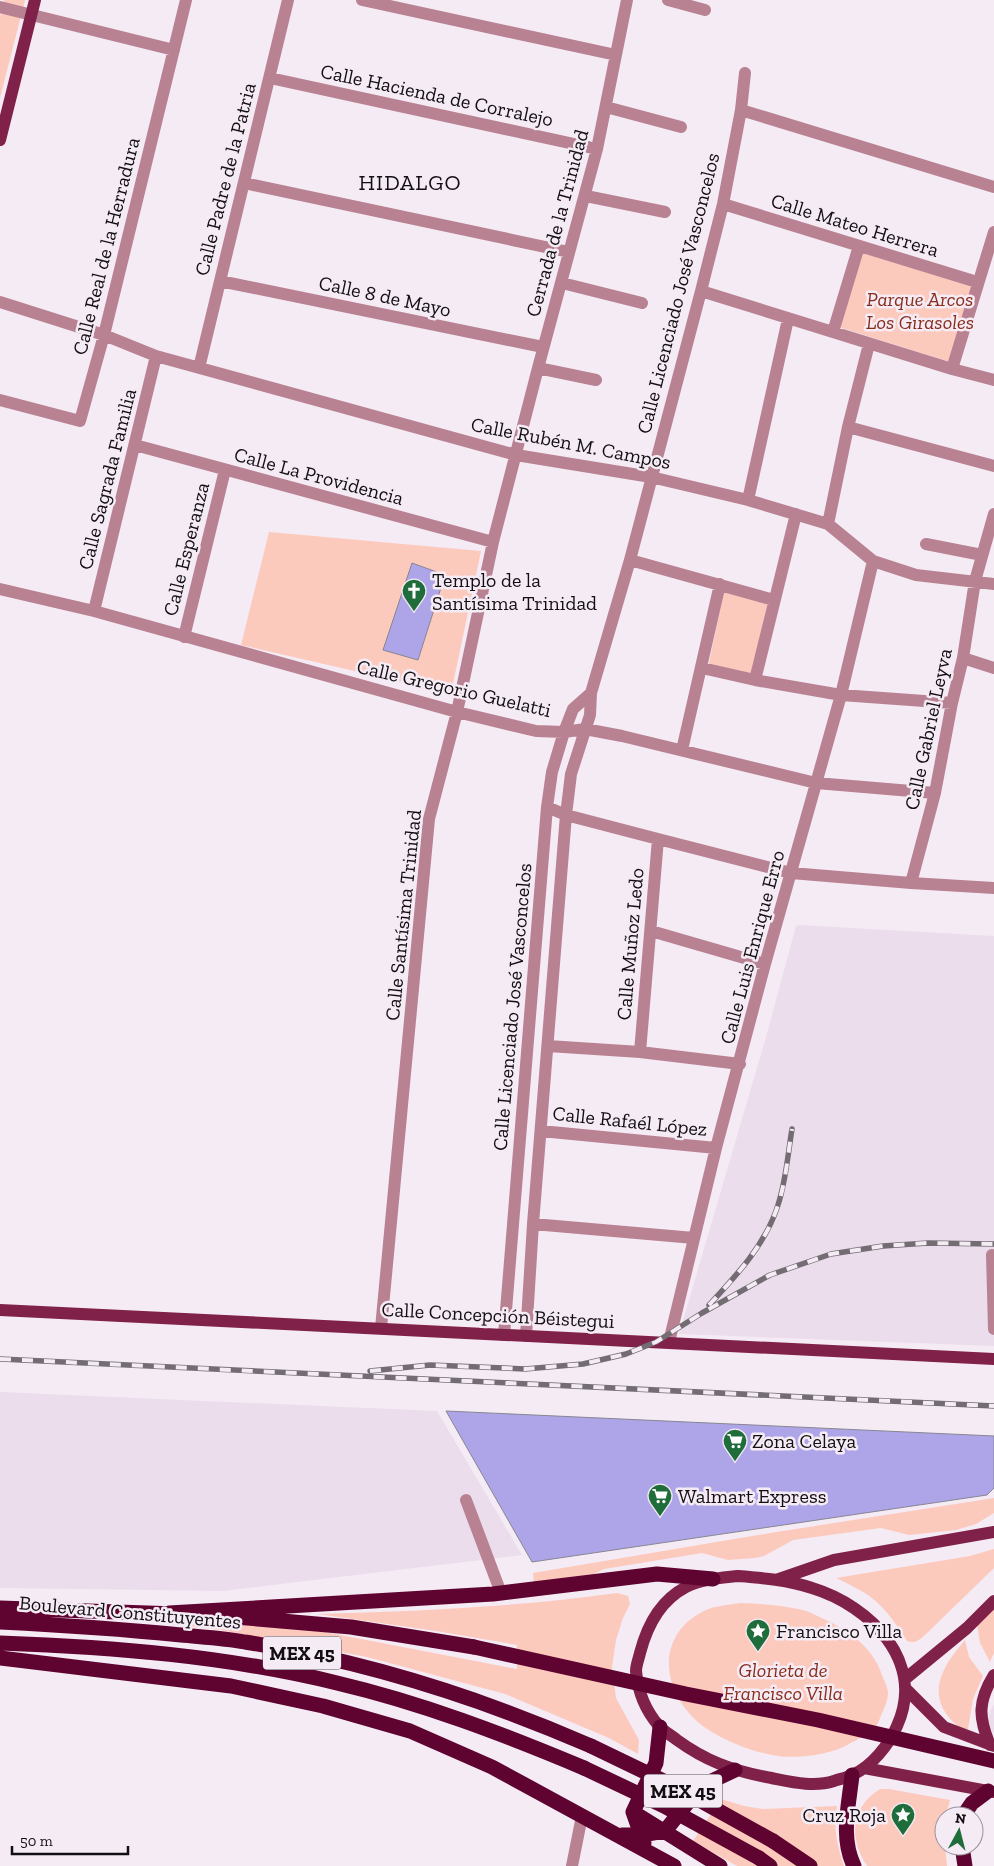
<svg xmlns="http://www.w3.org/2000/svg" width="994" height="1866" font-family="'Zilla Slab',serif">
<style>
.built{fill:#ecdded}
.green{fill:#fcc9bd}
.building{fill:#aea5e9;stroke:#878691}
.lines{fill:none;stroke-linecap:round;stroke-linejoin:round}
.minor{stroke:#b98293;stroke-width:12}
.major{stroke:#802149;stroke-width:12}
.highway{stroke:#5f0330;stroke-width:15}
.rail-casing{stroke:#736d73;stroke-width:5.5}
.rail{stroke:#f5ebf5;stroke-width:4;stroke-dasharray:11;stroke-linecap:butt}
.highway-bridge{stroke:#5f0330;stroke-width:15}
.labels{text-anchor:middle;dominant-baseline:central;stroke-width:5;stroke-linejoin:round;paint-order:stroke}
.shield{fill:#f5ebf5;stroke:#565056;stroke-width:1}
.shield-label{font-size:19px;font-weight:bold;fill:#120e12}
.street-label{font-size:20px;fill:#120e12;stroke:#f5ebf5}
.park-label{font-size:20px;font-style:italic;fill:#872d19;stroke:#f5ebf5}
.poi-label{font-size:20px;fill:#120e12;stroke:#f5ebf5;text-anchor:start}
.quarter-label{font-size:22px;letter-spacing:1px;fill:#120e12;stroke:#f5ebf5}
</style>
<rect width="100%" height="100%" fill="#f5ebf5"/>
<!-- built -->
<path class="built" d="M799,925L994,936V1346L679,1334L766,1037L796,926Z
M0,1392L437,1411L522,1555L223,1591L0,1588Z
M994,1704V1736L988,1723L990,1711Z"/>
<!-- green -->
<path class="green" d="M4,0H25L0,98V17Z
M861,250L975,285L950,362L839,327Z
M269,532L481,551L451,693L241,645Z
M725,588L770,604L751,677L708,667Z
M994,1498V1513L976,1524L956,1530L909,1535L881,1528L793,1540L764,1556L755,1558L728,1560L702,1553L604,1569L592,1575L534,1584L533,1573L764,1534Z
M994,1549V1568L925,1635C919,1640 915,1644 907,1641C884,1605 875,1596 836,1578L970,1556Z
M617,1593L628,1596L630,1604L623,1618L616,1640L612,1667L616,1698L639,1740L638,1754L609,1738L505,1694L367,1657L221,1630L151,1622H222L325,1632L517,1669V1645L436,1631L317,1614C418,1611 518,1607 617,1593Z
M740,1603C761,1604 782,1605 803,1610C810,1612 817,1616 824,1619C849,1631 873,1647 882,1675C884,1680 888,1688 888,1693C888,1701 883,1711 880,1718C877,1731 860,1738 849,1744C833,1754 798,1759 779,1756C751,1753 707,1735 689,1713C661,1681 660,1636 700,1613C711,1606 727,1605 740,1603Z
M994,1607V1653L990,1662L980,1643L977,1624Z
M965,1640L969,1657L983,1676L973,1699L968,1729L965,1731C943,1717 931,1696 944,1670C949,1659 957,1650 965,1640Z
M880,1789H889L950,1800L946,1816H944V1846H945L947,1866H867C849,1838 850,1808 880,1789Z
M721,1799L744,1806L763,1809L837,1806C833,1828 837,1845 844,1866H737L693,1841Z"/>
<!-- building -->
<path class="building" d="M412,563L445,575L418,660L383,650Z
M446,1411L994,1436V1488L987,1495L532,1562Z"/>
<g class="lines">
<!-- minor -->
<path class="minor" d="M362,0L616,55
M668,0L705,10
M0,7L174,50
M270,78L597,149
M606,107L681,127
M741,110L994,187
M244,183L569,252
M586,196L665,212
M723,204L977,282
M220,281L543,347
M562,283L642,303
M701,291L952,369L994,380
M0,302L104,335L156,356L516,455L651,477L748,500L828,524L873,561L916,575L994,584
M833,332L859,246
M199,368L288,0
M538,368L596,380
M952,369L994,232
M0,400L80,421L104,335L186,0
M848,427L994,466
M135,445L493,542
M748,500L788,319
M828,524L848,427L869,344
M926,544L982,555
M630,560L774,600
M0,589L94,611L457,712L536,731L564,732L585,729L622,736L816,783L935,793
M94,611L156,356
M184,637L225,470
M963,658L994,668
M702,668L755,680L841,695L952,703
M755,680L796,514
M682,750L720,584
M547,807L566,815L658,839L791,873L911,883L994,888
M911,883L935,793L952,703L963,658L975,581L994,514
M651,931L765,964
M548,1046L640,1052L740,1064
M640,1052L658,839
M541,1131L716,1148
M533,1224L694,1238
M992,1255L994,1329
M381,1328L429,819L457,712L493,542L538,368L597,149L627,0
M504,1335L547,807L552,772L564,732L573,709L591,693
M526,1336L533,1224L566,815L571,774L590,715L591,693L630,560L701,291L723,204L741,110L745,73
M669,1342L716,1148L765,964L841,695L873,561
M466,1500L501,1593
M572,1866L582,1816"/>
<!-- major -->
<path class="major" d="M0,140L35,0
M0,1310L994,1359
M738,1576C763,1578 788,1580 812,1588C871,1606 926,1662 897,1726C889,1745 871,1767 852,1775C846,1778 839,1779 834,1781C812,1788 788,1781 766,1777C731,1770 706,1761 677,1740C671,1735 663,1731 659,1726C645,1710 638,1692 636,1671C636,1665 639,1658 640,1653C647,1626 661,1600 686,1587C702,1579 721,1578 738,1576Z
M779,1579L834,1560L994,1532
M905,1679L967,1628L994,1601
M906,1689L944,1727L994,1746
M990,1745C978,1717 978,1701 994,1675
M864,1768L994,1792"/>
<!-- highway -->
<path class="highway" d="M0,1608L177,1614
M169,1613L493,1594L657,1574L713,1579
M235,1617L351,1627L474,1647
M0,1622C61,1625 121,1629 181,1635C202,1637 224,1638 245,1642C364,1661 481,1698 591,1746
M0,1643C113,1647 227,1656 337,1683C422,1703 503,1734 584,1768
M0,1658L231,1686L323,1706L410,1731L492,1767L674,1866
M852,1775C849,1805 840,1837 854,1866
M633,1812L720,1866
M963,1816L972,1803L988,1791
M622,1835H641L665,1831L701,1786L735,1770
M773,1841L810,1866
M644,1843L633,1812L656,1763L660,1727
M962,1846L965,1866
M759,1858L770,1866"/>
<defs>
<path id="rail" d="M709,1305C736,1276 766,1244 778,1205C786,1181 788,1153 792,1129
M0,1359L994,1406
M370,1371L430,1365L525,1369L583,1364L626,1354L656,1342L702,1313L770,1275L831,1254L883,1246L928,1243L994,1244"/>
</defs>
<!-- rail casing -->
<use href="#rail" class="rail-casing"/>
<!-- rail -->
<use href="#rail" class="rail"/>
<!-- highway-bridge -->
<path class="highway-bridge" d="M474,1647L686,1694L818,1720L994,1761
M591,1746L674,1786L773,1841
M584,1768L664,1806L759,1858"/>
</g>
<!-- icons -->
<defs>
<symbol id="church-pin" viewBox="-11 -11 22 30"><path d="M0 17L-7.5 6A9.5 9.5 0 1 1 7.5 6Z" fill="#206d3c" stroke="#f5ebf5"/><path d="M-1.2-6h2.4v3.5h3.3v2.4h-3.3V6h-2.4V-.1h-3.3v-2.4h3.3Z" fill="#fff"/></symbol>
<symbol id="supermarket-pin" viewBox="-11 -11 22 30"><path d="M0 17L-7.5 6A9.5 9.5 0 1 1 7.5 6Z" fill="#206d3c" stroke="#f5ebf5"/><path d="M-6-5.5h2.5l.6 2H6L4.5 2H-2.5L-4.4-4H-6ZM-1.5 3.2a1.3 1.3 0 1 0 .1 0ZM3 3.2a1.3 1.3 0 1 0 .1 0Z" fill="#fff"/></symbol>
<symbol id="sight-pin" viewBox="-11 -11 22 30"><path d="M0 17L-7.5 6A9.5 9.5 0 1 1 7.5 6Z" fill="#206d3c" stroke="#f5ebf5"/><path d="M0-6L1.8-2.2L6-1.7L2.9 1.2L3.7 5.4L0 3.3L-3.7 5.4L-2.9 1.2L-6-1.7L-1.8-2.2Z" fill="#fff"/></symbol>
</defs>
<g fill-rule="evenodd">
<use href="#church-pin" x="400" y="577" width="28" height="38"/>
<use href="#supermarket-pin" x="721" y="1427" width="28" height="38"/>
<use href="#supermarket-pin" x="646" y="1482" width="28" height="38"/>
<use href="#sight-pin" x="744" y="1617" width="28" height="38"/>
<use href="#sight-pin" x="889" y="1801" width="28" height="38"/>
</g>
<g class="labels">
<!-- shield labels -->
<g class="shield">
<rect x="263" y="1636.5" width="78" height="33" rx="4"/>
<rect x="644" y="1774.5" width="78" height="33" rx="4"/>
</g>
<g class="shield-label">
<text x="302" y="1653">MEX 45</text>
<text x="683" y="1791">MEX 45</text>
</g>
<!-- street labels -->
<g class="street-label">
<text transform="translate(437 95) rotate(12)">Calle Hacienda de Corralejo</text>
<text transform="translate(225 179) rotate(-76)">Calle Padre de la Patria</text>
<text transform="translate(557 223) rotate(-75)">Cerrada de la Trinidad</text>
<text transform="translate(855 225) rotate(17)">Calle Mateo Herrera</text>
<text transform="translate(106 246) rotate(-76)">Calle Real de la Herradura</text>
<text transform="translate(678 293) rotate(-76)">Calle Licenciado José Vasconcelos</text>
<text transform="translate(385 296) rotate(12)">Calle 8 de Mayo</text>
<text transform="translate(571 443) rotate(11)">Calle Rubén M. Campos</text>
<text transform="translate(319 476) rotate(15)">Calle La Providencia</text>
<text transform="translate(107 479) rotate(-76)">Calle Sagrada Familia</text>
<text transform="translate(186 549) rotate(-76)">Calle Esperanza</text>
<text transform="translate(454 688) rotate(13)">Calle Gregorio Guelatti</text>
<text transform="translate(928 729) rotate(-78)">Calle Gabriel Leyva</text>
<text transform="translate(403 915) rotate(-84)">Calle Santísima Trinidad</text>
<text transform="translate(630 944) rotate(-85)">Calle Muñoz Ledo</text>
<text transform="translate(752 947) rotate(-75)">Calle Luis Enrique Erro</text>
<text transform="translate(512 1007) rotate(-85)">Calle Licenciado José Vasconcelos</text>
<text transform="translate(630 1121) rotate(6)">Calle Rafaél López</text>
<text transform="translate(498 1315) rotate(3)">Calle Concepción Béistegui</text>
<text transform="translate(130 1612) rotate(5)">Boulevard Constituyentes</text>
</g>
<!-- park labels -->
<g class="park-label">
<text x="920" y="299">Parque Arcos<tspan x="920" dy="23">Los Girasoles</tspan></text>
<text x="783" y="1670">Glorieta de<tspan x="783" dy="23">Francisco Villa</tspan></text>
</g>
<!-- poi labels -->
<g class="poi-label">
<text x="432" y="580">Templo de la<tspan x="432" dy="23">Santísima Trinidad</tspan></text>
<text x="752" y="1441">Zona Celaya</text>
<text x="678" y="1496">Walmart Express</text>
<text x="776" y="1631">Francisco Villa</text>
<text x="886" y="1815" text-anchor="end">Cruz Roja</text>
</g>
<!-- quarter labels -->
<g class="quarter-label">
<text x="410" y="182">HIDALGO</text>
</g>
</g>
<!-- north arrow -->
<g transform="translate(959 1831) rotate(7)"><circle r="24" fill="#f5ebf5" stroke="#9a939a"/>
<path d="M0-4L9 19L0 12L-9 19Z" fill="#206d3c"/>
<text y="-8" font-size="14" font-weight="bold" text-anchor="middle" fill="#120e12">N</text>
</g>
<!-- scale -->
<path d="M12 1846v8h116v-8" fill="none" stroke="#120e12" stroke-width="2.5"/>
<text x="20" y="1846" font-size="15" fill="#120e12" stroke="#f5ebf5" stroke-width="4" paint-order="stroke">50 m</text>
</svg>
